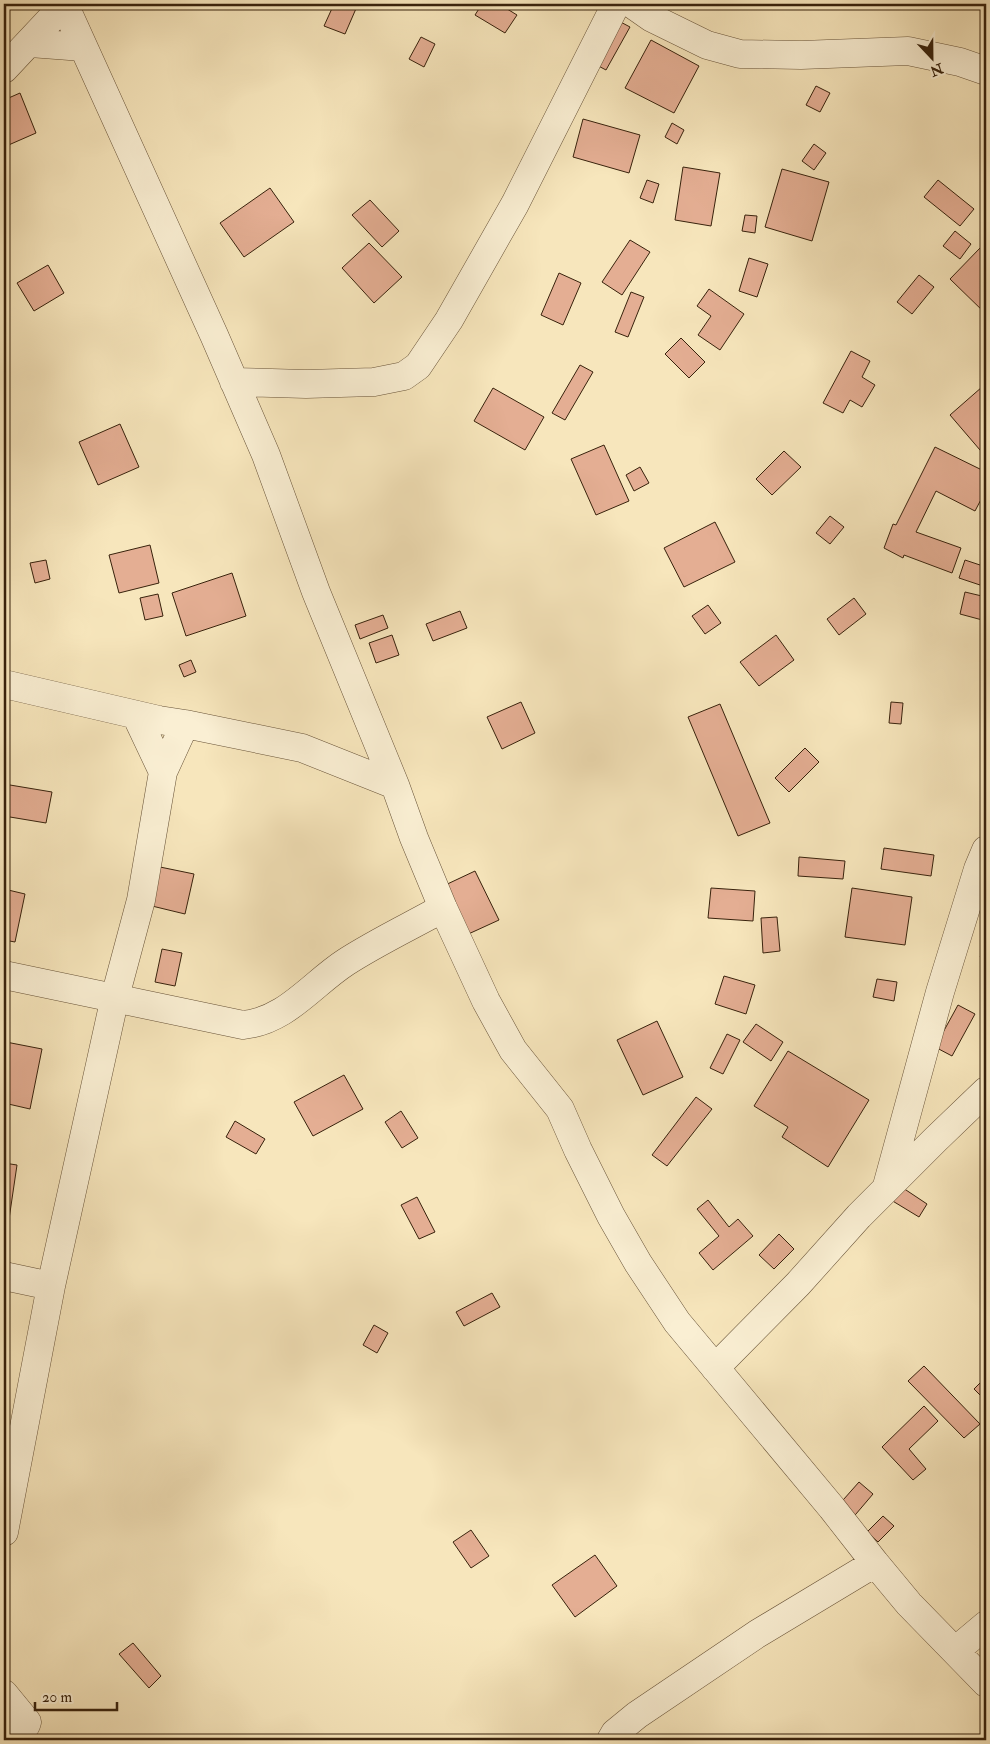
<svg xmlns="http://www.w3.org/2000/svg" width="990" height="1744" font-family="'IM FELL Double Pica',serif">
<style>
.building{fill:#e4ae93;stroke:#38220c}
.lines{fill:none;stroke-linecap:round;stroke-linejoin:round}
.minor-casing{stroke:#685338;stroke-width:29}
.minor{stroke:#faefd3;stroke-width:28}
</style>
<rect width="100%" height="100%" fill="#f7e6bc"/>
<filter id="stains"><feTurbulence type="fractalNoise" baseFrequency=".004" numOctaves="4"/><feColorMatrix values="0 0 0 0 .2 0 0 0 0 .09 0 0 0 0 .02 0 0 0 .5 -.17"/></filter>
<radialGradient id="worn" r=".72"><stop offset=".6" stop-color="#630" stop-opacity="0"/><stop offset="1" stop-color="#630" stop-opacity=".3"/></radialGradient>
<!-- building -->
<path class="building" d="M334,4H358L345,34L324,26Z
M482,4H499L517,15L505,33L475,15Z
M615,19L630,27L606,70L591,62Z
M421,37L435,44L424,67L409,59Z
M651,40L699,66L674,113L625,88Z
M816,86L830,93L820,112L806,105Z
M20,93L36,133L4,147V100Z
M583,119L640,135L629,173L573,157Z
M672,123L684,130L677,144L665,137Z
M814,144L826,153L814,170L802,161Z
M683,167L720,173L711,226L675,220Z
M782,169L829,182L812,241L765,227Z
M647,180L659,184L653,203L640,198Z
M938,180L974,209L960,226L924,197Z
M270,188L294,222L244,257L220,223Z
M370,200L399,231L382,247L352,215Z
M745,215L757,216L755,233L742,231Z
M955,231L971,244L960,259L943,246Z
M630,240L650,252L622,295L602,282Z
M369,243L402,277L374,303L342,268Z
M981,247L986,252V314L950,279Z
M749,258L768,264L757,297L739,291Z
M48,265L64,293L34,311L17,283Z
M559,273L581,283L563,325L541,315Z
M919,275L934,287L912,314L897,302Z
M709,289L744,314L720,350L698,335L711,316L697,306Z
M631,292L644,297L628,337L615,332Z
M681,338L705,362L689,378L665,354Z
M851,351L870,361L862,377L875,385L862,407L850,400L843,413L823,403Z
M580,365L593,372L565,420L552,413Z
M982,387L986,391V457L950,415Z
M493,388L544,417L525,450L474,421Z
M120,424L139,467L98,485L79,442Z
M604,445L629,501L596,515L571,459Z
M935,447L986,472V490L975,511L936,491L916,532L961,548L952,573L904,555L903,558L884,548L893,524L896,525Z
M784,451L801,467L772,495L756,479Z
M640,467L649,483L634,491L626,475Z
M830,516L844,527L830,544L816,533Z
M715,522L735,562L684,587L664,548Z
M150,545L159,583L119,593L109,555Z
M46,560L50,579L35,583L30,563Z
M965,560L986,567V587L959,578Z
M232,573L246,616L186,636L172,593Z
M965,592L986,597V621L960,614Z
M158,594L163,616L145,620L140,598Z
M854,598L866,614L839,635L827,619Z
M708,605L721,623L705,634L692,616Z
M460,611L467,628L433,641L426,624Z
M383,615L388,628L360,639L355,625Z
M392,635L399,655L376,663L369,643Z
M776,635L794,660L759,686L740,662Z
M191,660L196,672L184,677L179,665Z
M521,702L535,733L502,749L487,717Z
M891,702L903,703L901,724L889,723Z
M720,704L770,823L738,836L688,717Z
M805,748L819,762L789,792L775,778Z
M4,784L52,792L46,823L4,816Z
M884,848L934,855L931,876L881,869Z
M799,857L845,861L843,879L798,876Z
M160,867L194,874L185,914L152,906Z
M475,871L499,920L464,936L441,887Z
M711,888L755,891L753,921L708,918Z
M852,888L912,897L905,945L845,937Z
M4,889L25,894L15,942L4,940Z
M777,917L780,951L763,953L761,918Z
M162,949L182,953L175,986L155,982Z
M986,949V962L980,957Z
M724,976L755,985L746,1014L715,1004Z
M877,979L897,982L894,1001L873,997Z
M958,1005L975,1014L952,1056L935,1047Z
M657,1021L683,1077L643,1095L617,1040Z
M756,1024L783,1042L771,1061L743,1042Z
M727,1034L740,1040L723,1074L710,1068Z
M6,1042L42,1049L30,1109L4,1103V1053Z
M788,1051L869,1100L828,1167L782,1137L788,1127L754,1106Z
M344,1075L363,1109L313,1136L294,1102Z
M696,1097L712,1109L667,1166L652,1155Z
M401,1111L418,1138L402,1148L385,1122Z
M235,1121L265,1139L256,1154L226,1137Z
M4,1163L17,1165L8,1226H4Z
M900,1186L927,1204L919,1217L891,1200Z
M417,1197L435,1232L419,1239L401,1205Z
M708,1200L729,1227L738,1219L753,1236L713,1270L699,1253L719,1236L697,1209Z
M779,1234L794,1249L774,1269L759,1255Z
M492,1293L500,1307L464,1326L456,1312Z
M374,1325L388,1333L377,1353L363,1345Z
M924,1366L980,1424L964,1438L908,1381Z
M986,1377V1401L974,1389Z
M924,1406L938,1421L909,1449L926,1469L913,1480L882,1447Z
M859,1482L873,1494L850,1521L836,1508Z
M883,1516L894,1526L878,1542L867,1532Z
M471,1530L489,1556L471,1568L453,1542Z
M595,1555L617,1586L575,1617L552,1585Z
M133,1643L161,1676L149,1688L119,1654Z"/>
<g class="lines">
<defs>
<path id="minor" d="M64,4L214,335L266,455L316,592L395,785L414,838L443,908L486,1001L513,1050L560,1109L578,1150L611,1216L638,1263L677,1322L832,1508L875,1563L909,1604L986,1683
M632,4L652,18L707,45L740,54L801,55L908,51L960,62L986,71
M30,43L83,47
M4,69L64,5
M234,382L306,384L374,382L404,376L418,366L449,320L515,204L616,4
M4,684L159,720L185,724L302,748L395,785
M136,715L163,772
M4,975L243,1025C286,1021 312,984 346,962C377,942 411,926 443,908
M887,1186L940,992L978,869L986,850
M4,1276L51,1286
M715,1368L798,1284L859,1216L935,1140L986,1091
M4,1532L51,1286L115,997L141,900L163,772L185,724
M955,1651L986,1625
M4,1694L27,1722L26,1725L7,1740
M611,1740L615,1733L637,1715L757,1634L875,1563"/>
</defs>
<!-- minor casing -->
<use href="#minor" class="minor-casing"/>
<!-- minor -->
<use href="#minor" class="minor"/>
</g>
<!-- margin -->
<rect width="990" height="1744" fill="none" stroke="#f7e6bc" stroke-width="20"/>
<rect x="5" y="5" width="980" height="1734" fill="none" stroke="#38220c" stroke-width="2.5"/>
<rect x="10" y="10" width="970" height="1724" fill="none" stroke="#38220c"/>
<!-- north arrow -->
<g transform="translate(932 58) rotate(158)" stroke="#faefd3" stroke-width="4" paint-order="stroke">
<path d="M0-4L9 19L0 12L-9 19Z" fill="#38220c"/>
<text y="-8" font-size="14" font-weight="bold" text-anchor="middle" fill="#38220c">N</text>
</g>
<!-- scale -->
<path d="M35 1702v8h82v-8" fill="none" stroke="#38220c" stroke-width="2.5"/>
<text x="42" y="1702" font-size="15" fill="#38220c" stroke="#faefd3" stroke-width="4" paint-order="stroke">20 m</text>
<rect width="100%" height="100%" filter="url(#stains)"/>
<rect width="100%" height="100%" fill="url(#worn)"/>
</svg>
